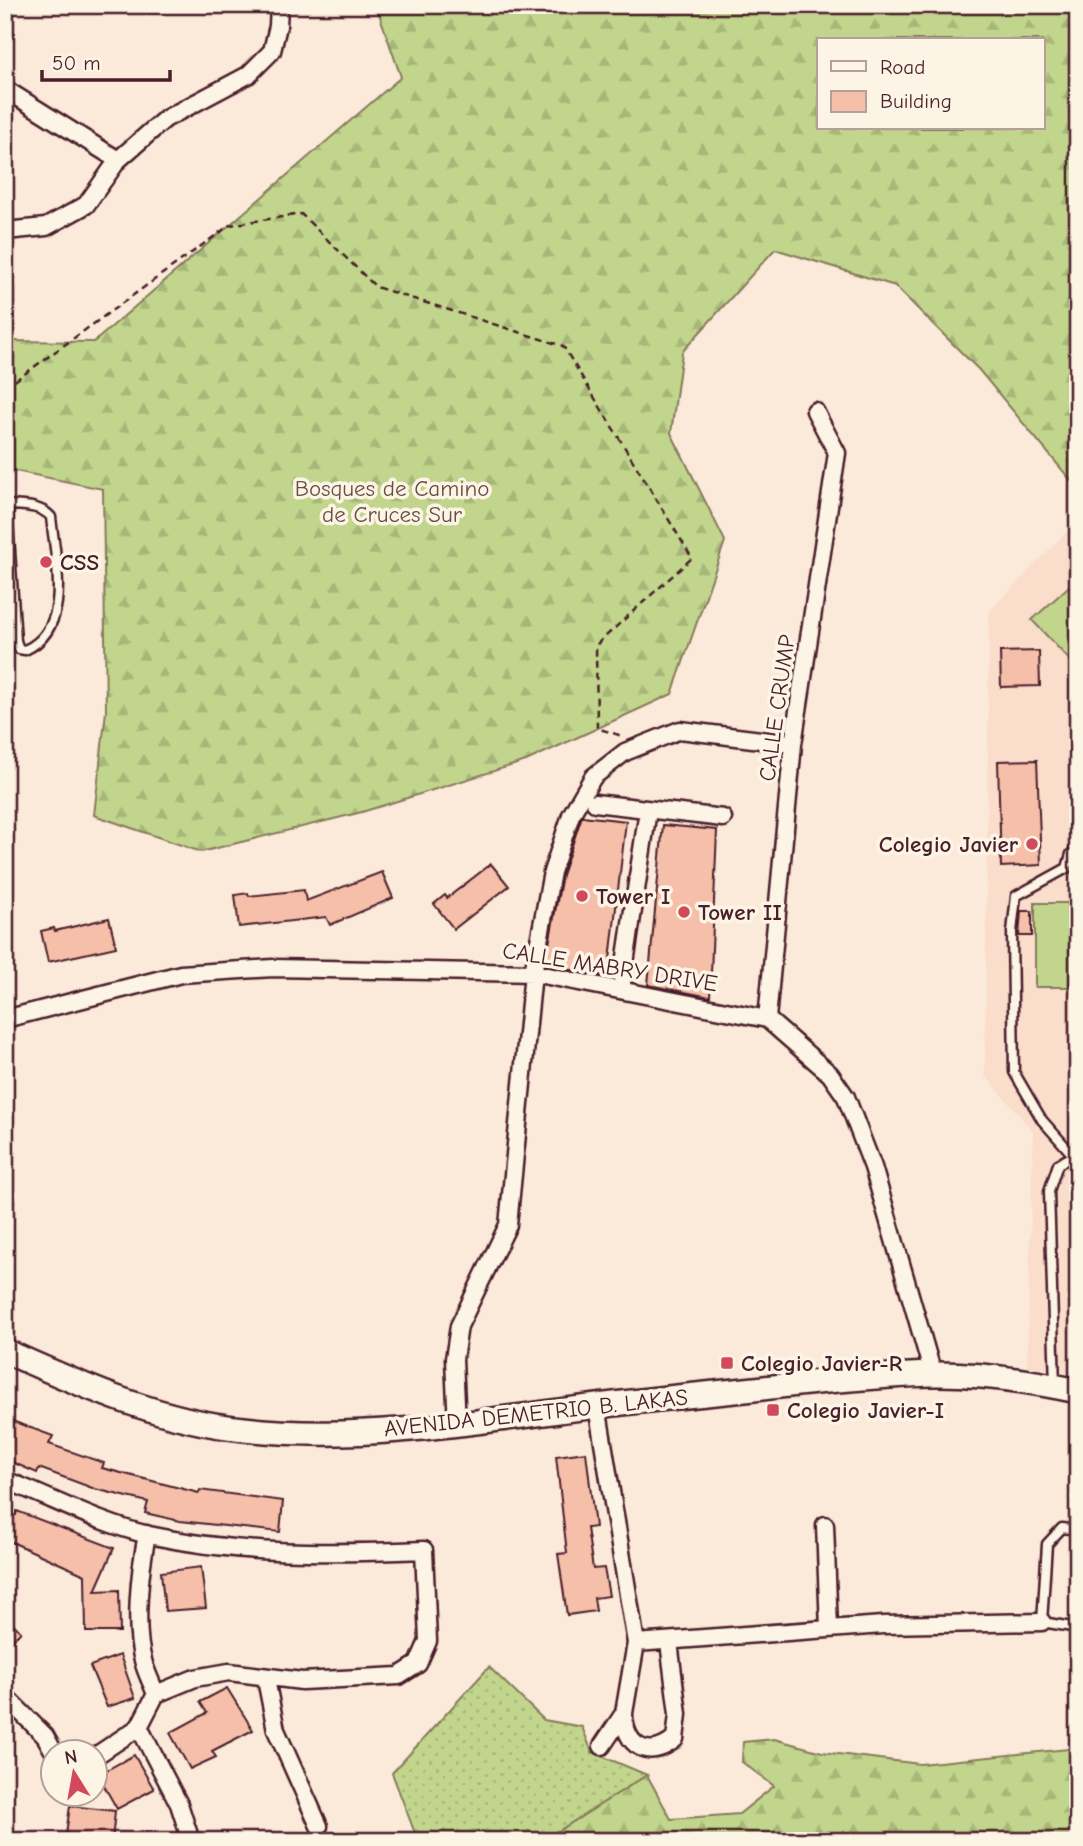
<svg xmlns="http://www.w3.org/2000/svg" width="1083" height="1846" font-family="'Comic Neue',sans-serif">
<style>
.built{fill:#faddcb}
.grass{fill:url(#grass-dots);stroke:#867a5c;stroke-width:2}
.forest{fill:url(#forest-firs);stroke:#867a5c;stroke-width:2;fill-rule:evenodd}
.pitch{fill:#c1d68c;stroke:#867a5c;stroke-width:2}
.building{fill:#f6bfaa;stroke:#4a1f2b;stroke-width:2}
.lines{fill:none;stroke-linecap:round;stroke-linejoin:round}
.lane-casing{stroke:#4a1f2b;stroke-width:13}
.street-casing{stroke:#4a1f2b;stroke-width:21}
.secondary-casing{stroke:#4a1f2b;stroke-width:28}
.path{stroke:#4a1f2b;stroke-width:2.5;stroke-dasharray:7 5;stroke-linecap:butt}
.lane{stroke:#fcf5e5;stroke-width:8}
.street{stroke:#fcf5e5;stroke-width:16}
.secondary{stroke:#fcf5e5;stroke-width:23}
.poi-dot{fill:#d1495b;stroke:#fcf5e5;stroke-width:2.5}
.labels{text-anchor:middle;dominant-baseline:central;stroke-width:7;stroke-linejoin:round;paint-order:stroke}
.park-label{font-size:23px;fill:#684d43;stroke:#fcf5e5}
.poi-label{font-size:23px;font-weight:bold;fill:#4a1f2b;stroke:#fcf5e5;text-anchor:start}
.street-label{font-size:23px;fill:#4a1f2b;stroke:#fcf5e5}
</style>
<defs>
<pattern id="grass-dots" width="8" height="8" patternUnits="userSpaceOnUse" patternTransform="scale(1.75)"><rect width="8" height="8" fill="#c1d68c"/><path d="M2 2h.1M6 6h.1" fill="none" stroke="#a7b779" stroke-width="1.8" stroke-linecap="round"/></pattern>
<pattern id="forest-firs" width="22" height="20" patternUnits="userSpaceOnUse" patternTransform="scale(1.75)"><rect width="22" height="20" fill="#c1d68c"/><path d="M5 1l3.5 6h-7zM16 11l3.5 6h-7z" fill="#a7b779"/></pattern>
</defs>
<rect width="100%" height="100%" fill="#fbead9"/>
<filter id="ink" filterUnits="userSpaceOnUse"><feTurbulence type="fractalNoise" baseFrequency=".0143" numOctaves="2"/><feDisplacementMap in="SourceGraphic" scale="14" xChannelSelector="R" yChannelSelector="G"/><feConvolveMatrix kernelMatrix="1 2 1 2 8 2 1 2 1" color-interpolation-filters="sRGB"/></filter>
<g filter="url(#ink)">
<!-- built -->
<path class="built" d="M1078,520V1375L1027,1366L1033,1131L985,1075L989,612Z"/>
<!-- grass -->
<path class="grass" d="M489,1667L544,1720L582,1727L592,1752L647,1775L543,1841H418L392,1773Z"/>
<!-- forest -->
<path class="forest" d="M376,5H1078V489L979,370L895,286L775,249L682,352L671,433L725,541L672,694L526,761L362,812L201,852L94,815L106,711L103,489L5,469V341L94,342L401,77ZM819,40H1043V128H819Z
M774,1739L822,1752L920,1764L1078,1748V1841H543L647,1775L671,1819L739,1814L774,1786L742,1762L743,1742Z"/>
<!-- pitch -->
<path class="pitch" d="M1078,578V669L1032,620Z
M1035,903H1078V987H1035Z"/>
<!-- building -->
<path class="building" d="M1039,651L1040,686L1001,687L1000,652Z
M1037,760L1041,865L1001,867L998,761Z
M582,816L626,821L608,977L545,965L562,875Z
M663,825L717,830L710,997L648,985Z
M491,864L509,886L454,929L434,904L445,895L447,898Z
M382,872L393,898L330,925L326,917L239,927L235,895L248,893L249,896L304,890L306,901Z
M1021,911H1032V936H1019Z
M109,918L116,947L48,962L41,931L54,928L55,931Z
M12,1421L53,1436L49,1444L104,1463L102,1468L199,1493L200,1490L283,1501L280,1532L180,1521L145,1513L148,1502L95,1489L39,1468L37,1473L5,1459V1435Z
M586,1452L595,1527L587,1528L593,1569L604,1568L609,1596L594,1598L596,1611L567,1615L558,1554L567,1553L556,1456Z
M5,1511L16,1515L17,1511L114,1548L95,1591L119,1590L120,1632H86L85,1575L5,1539Z
M201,1567L206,1608L165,1611L161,1572Z
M5,1615L21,1632L5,1646Z
M120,1655L135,1698L107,1707L90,1666Z
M227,1688L253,1730L212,1751L216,1757L190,1769L170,1733L207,1713L200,1702Z
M134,1755L154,1789L117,1809L98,1775Z
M70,1806L115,1811L112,1841H65Z"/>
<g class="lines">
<defs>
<path id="lane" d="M5,505H7C22,506 41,505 51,517C55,559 74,628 25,650L19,649L16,641L7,505
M1071,854L1067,868L1016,896L1012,932L1014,1072L1042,1120L1073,1155
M1055,1386L1049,1191L1058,1164L1075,1155
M1078,1530L1062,1528L1047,1544L1042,1622L1078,1628"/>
<path id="street" d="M5,89L118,160
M5,231L46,227L86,205L118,160L165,119L248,75L272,51L278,26L279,5
M595,803L723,818
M621,990L648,810
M5,1019L181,974L273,968L533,973L767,1019L830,1074L846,1097L873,1167L933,1374
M767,1019L793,744L837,453L815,411
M597,1406L636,1643L624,1713L602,1746
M457,1426L454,1359L459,1326L508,1225L533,973L552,872L571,815L593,777L625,752L680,730L793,744
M5,1480C52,1498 100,1524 149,1535C240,1555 332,1554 424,1550L428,1641L418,1664L399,1676L302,1681L229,1672L195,1678L156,1694
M825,1525L829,1629
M147,1534C140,1570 133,1629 144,1664C147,1674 152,1684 156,1694
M636,1643L883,1625L1042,1622
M266,1679L276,1730L319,1826
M5,1696L45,1736L54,1752
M624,1713C624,1746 648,1761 675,1739L678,1714L669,1642
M139,1727L179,1804L191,1841
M94,1757L139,1727L156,1694"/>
<path id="secondary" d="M5,1351C81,1385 160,1421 244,1429C351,1441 459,1425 566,1410C625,1402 685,1396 745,1390C807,1383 869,1376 931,1374C979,1373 1031,1381 1078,1391"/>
</defs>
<!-- lane casing -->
<use href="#lane" class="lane-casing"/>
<!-- street casing -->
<use href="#street" class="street-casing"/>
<!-- secondary casing -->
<use href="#secondary" class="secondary-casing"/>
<!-- path -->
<path class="path" d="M5,388L230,225L301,214L376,287L563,346L692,558L596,645L597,728L622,736"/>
<!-- lane -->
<use href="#lane" class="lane"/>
<!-- street -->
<use href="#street" class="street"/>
<!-- secondary -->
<use href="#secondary" class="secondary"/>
</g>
</g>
<!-- markers -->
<g class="poi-dot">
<circle cx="46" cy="562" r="7"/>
<circle cx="1032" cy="844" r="7"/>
<circle cx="582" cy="896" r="7"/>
<circle cx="684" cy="912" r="7"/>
<rect x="720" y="1356" width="14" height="14" rx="3.5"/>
<rect x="766" y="1403" width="14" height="14" rx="3.5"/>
</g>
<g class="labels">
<!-- park labels -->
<g class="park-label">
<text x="392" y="488">Bosques de Camino<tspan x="392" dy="26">de Cruces Sur</tspan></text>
</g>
<!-- poi labels -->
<g class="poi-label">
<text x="60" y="562">CSS</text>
<text x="1018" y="844" text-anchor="end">Colegio Javier</text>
<text x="596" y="896">Tower I</text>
<text x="698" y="912">Tower II</text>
<text x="741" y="1363">Colegio Javier-R</text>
<text x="787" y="1410">Colegio Javier-I</text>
</g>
<!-- street labels -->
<g class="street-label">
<text transform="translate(777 708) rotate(-82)">CALLE CRUMP</text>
<text transform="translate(610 967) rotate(9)">CALLE MABRY DRIVE</text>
<text transform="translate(536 1413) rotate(-6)">AVENIDA DEMETRIO B. LAKAS</text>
</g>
</g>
<!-- margin -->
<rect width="1083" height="1846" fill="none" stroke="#fcf5e5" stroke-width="28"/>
<rect x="14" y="14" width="1055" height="1818" fill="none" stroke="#4a1f2b" stroke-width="2.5" filter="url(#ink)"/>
<!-- legend -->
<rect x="817" y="38" width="228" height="91" fill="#fcf5e5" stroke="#b59f9b" stroke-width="2"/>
<rect x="831" y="61" width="35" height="10" fill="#fcf5e5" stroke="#b59f9b" stroke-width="2"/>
<text x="880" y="74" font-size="21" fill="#4a1f2b">Road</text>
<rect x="831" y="91" width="35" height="21" fill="#f6bfaa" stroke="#b59f9b" stroke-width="2"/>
<text x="880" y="108" font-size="21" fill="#4a1f2b">Building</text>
<!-- north arrow -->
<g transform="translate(74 1773) rotate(349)"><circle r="33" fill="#fcf5e5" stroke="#b59f9b" stroke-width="2"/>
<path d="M0-5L12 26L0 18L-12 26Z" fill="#d1495b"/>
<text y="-10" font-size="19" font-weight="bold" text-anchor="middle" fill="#4a1f2b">N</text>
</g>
<!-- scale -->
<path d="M42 70v10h128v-10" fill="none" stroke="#4a1f2b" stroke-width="3.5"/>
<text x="52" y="70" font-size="21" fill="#4a1f2b" stroke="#fcf5e5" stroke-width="5" paint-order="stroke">50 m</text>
</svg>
